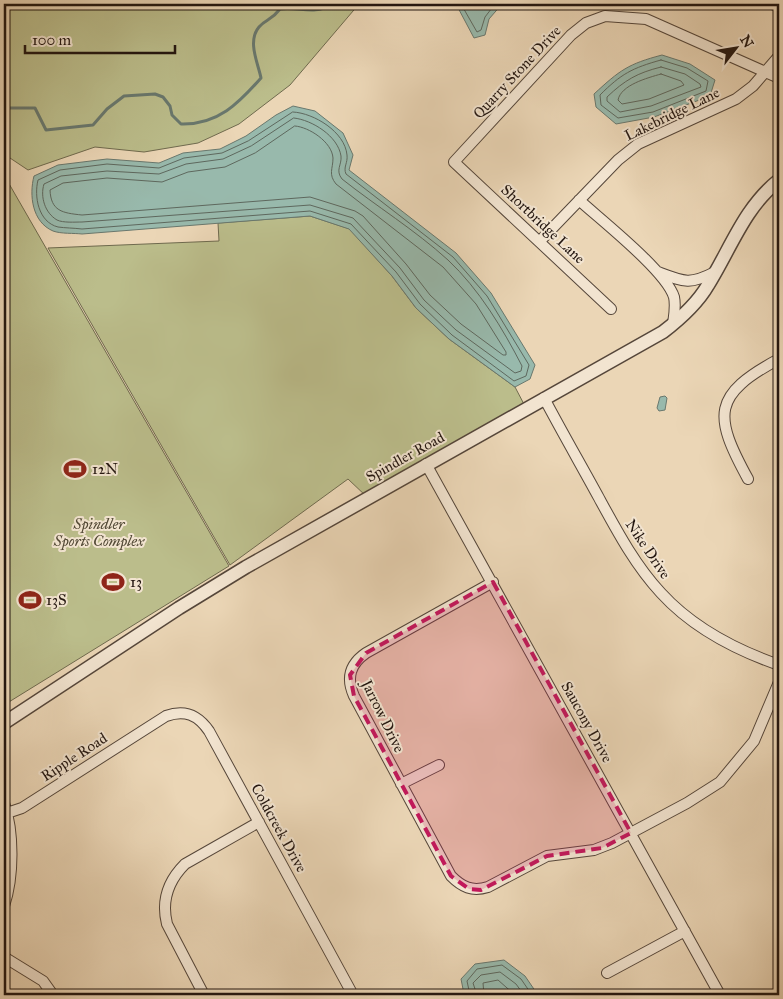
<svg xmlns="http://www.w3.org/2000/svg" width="783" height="999" font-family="'IM FELL Great Primer',serif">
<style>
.green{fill:#bbbd8b;stroke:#6f6a4e}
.water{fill:#98b9ac;stroke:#69786e}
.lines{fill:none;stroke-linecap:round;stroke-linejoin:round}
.shore{stroke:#5e685e;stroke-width:1}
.stream{stroke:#69786e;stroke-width:3}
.minor-casing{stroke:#55463a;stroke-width:12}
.tertiary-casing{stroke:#55463a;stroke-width:15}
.minor{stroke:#f2e4d0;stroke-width:10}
.tertiary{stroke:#f2e4d0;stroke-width:12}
.marked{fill:#c2185b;fill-opacity:0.2;stroke:#c2185b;stroke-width:4;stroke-dasharray:10 6;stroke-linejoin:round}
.labels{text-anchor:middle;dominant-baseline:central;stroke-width:4;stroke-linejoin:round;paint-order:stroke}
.street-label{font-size:15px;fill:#231610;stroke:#f2e4d0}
.poi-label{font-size:15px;fill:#231610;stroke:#f2e4d0;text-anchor:start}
.park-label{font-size:15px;font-style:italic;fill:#514835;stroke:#f2e4d0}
</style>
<rect width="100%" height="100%" fill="#ebd6b6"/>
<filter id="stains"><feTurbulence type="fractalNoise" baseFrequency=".004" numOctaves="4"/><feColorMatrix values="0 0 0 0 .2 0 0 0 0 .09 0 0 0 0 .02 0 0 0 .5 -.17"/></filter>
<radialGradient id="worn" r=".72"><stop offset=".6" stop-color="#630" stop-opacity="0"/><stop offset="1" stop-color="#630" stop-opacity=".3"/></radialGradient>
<!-- green -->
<path class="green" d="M4,4H359L290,85L239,124L198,143L144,152L95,147L28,170L4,154Z
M4,175L229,566L4,705Z
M310,216L350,229L392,276L416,308L449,339L515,387L526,408L367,497L348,479L230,565L48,248L219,241L218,223Z"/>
<!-- water -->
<path class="water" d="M456,4H502L489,19L485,35L474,38Z
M752,4H779V12Z
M662,55L690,64L715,80L710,96L654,117L616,124L596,107L594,94C620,70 628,64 662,55Z
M293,106L315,111L343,133L353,155L349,170L456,253L491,293L535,365L530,379L515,387L449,339L416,308L392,276L349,229L310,216L82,234C74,233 61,234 53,231C32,222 29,195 34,176L58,165L107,159L159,163L183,153L220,149L246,136L276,115Z
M665,396L667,398L665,410L659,411L657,408L660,397Z
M504,960L525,976L538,995H467L463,989L461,979L475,964Z"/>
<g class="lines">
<!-- shore -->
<path class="shore" d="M461,4L477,32L481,30L485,17L495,4
M661,60L687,68L708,81L706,91L653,112L618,118L601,105L600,95C621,74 632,68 661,60Z
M661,67L685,74L700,84L701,87L651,106L620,112L607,101V97C625,80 637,73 661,67Z
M661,74L681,81L684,85L649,99L622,104L618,100C621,85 647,78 661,74Z
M293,112C314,113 345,132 347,155C348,163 343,167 346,174L453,257L487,296L529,365L526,376L514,381L452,335L420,304L396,272L351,224L310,211L82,229C74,228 65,228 58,227C38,222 34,196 38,180L60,170L107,164L159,168L184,158L222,153L248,141Z
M294,118C312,120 338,136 341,156C342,165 335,170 342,179C376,206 415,230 448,260C479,289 503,329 522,366L521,371L515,373L456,330L424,300L400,268L353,218L310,205L82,222C75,222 63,223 57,220C45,213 40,197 44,184L61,176L107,171L159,174L186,164L223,159L251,146Z
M295,126C309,127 332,142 333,158C333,169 328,174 336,184L443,267L476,304L506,352V355H503L461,324L430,295L406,264L363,216L355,211L310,197L82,215C62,213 51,211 50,190L63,183L107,178L162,182L188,172L225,167L255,153Z
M470,995L467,981L477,969L502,965L521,979L532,995
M477,995L473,983L481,975L500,972L516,984L524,995
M484,995L483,983L498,980L515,995"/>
<!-- stream -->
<path class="stream" d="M4,108H35L46,130L93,125L107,109L124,96L155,94L163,97L170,106L172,115L181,124C218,125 239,103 261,78C258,63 247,41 259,27C266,19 271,21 280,9C298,6 315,16 331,4"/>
<defs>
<path id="minor" d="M579,200C601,220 666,271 674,297C676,306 674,316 673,324
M540,241L618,160L638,144L736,99L753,86L779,56
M658,272C684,282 690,285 715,272
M611,309L454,162L571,35L586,23L605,16L646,19L779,78
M544,398C562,432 581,465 599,498C617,531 635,565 661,593C692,627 736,650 779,665
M426,464L720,995
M748,479C713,415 712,395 779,359
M493,582L366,653C350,664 346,678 354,696L451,876C462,887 472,892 488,887L547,856L594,850L612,843L687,803L720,782L754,741L779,682
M401,784L439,765
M4,803C14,832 14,876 4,906
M7,813L22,808L166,716C185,709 198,715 209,731L353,995
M4,957L43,981L53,995
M607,973L685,931
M204,995L167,924C161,900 168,881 185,864L259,822"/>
<path id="tertiary" d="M4,723L179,608L246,567L663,332C680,319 697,304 708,285C731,248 744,208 779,180"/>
</defs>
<!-- minor casing -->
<use href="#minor" class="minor-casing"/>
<!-- tertiary casing -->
<use href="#tertiary" class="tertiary-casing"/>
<!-- minor -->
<use href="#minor" class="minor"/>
<!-- tertiary -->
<use href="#tertiary" class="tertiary"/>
</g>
<!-- marked area -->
<path class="marked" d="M493,582L631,833L602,848L547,856L481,890L469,889L451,876L354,696L350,675L366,653Z"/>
<!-- icons -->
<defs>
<symbol id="stadium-bare" viewBox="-9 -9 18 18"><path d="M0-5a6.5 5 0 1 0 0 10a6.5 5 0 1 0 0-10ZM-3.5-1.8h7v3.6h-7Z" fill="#8f2418" stroke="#f2e4d0" stroke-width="2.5" paint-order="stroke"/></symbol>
</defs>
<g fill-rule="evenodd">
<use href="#stadium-bare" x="59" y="453" width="32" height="32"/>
<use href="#stadium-bare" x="97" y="566" width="32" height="32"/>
<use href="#stadium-bare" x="14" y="584" width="32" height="32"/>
</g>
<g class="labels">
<!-- street labels -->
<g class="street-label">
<text transform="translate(517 72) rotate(-47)">Quarry Stone Drive</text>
<text transform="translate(672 114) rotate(-26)">Lakebridge Lane</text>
<text transform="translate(543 224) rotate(43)">Shortbridge Lane</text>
<text transform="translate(405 457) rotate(-29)">Spindler Road</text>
<text transform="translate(648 549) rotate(56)">Nike Drive</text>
<text transform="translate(383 716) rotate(64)">Jarrow Drive</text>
<text transform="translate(587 722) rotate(61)">Saucony Drive</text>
<text transform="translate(74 757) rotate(-33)">Ripple Road</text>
<text transform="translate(279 828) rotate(61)">Coldcreek Drive</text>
</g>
<!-- poi labels -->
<g class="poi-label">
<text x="92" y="469">12N</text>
<text x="130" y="582">13</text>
<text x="46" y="600">13S</text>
</g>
<!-- park labels -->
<g class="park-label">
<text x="99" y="524">Spindler<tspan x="99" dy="17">Sports Complex</tspan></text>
</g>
</g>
<!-- margin -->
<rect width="783" height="999" fill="none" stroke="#ebd6b6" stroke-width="20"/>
<rect x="5" y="5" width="773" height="989" fill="none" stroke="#231610" stroke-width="2.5"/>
<rect x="10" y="10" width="763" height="979" fill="none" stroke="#231610"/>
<!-- north arrow -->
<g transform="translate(736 48) rotate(59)" stroke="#f2e4d0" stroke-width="4" paint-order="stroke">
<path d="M0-4L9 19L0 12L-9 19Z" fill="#231610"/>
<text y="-8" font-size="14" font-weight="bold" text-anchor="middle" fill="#231610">N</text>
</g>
<!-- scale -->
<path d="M25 45v8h150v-8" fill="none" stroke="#231610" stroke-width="2.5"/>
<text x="32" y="45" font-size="15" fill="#231610" stroke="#f2e4d0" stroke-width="4" paint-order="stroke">100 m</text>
<rect width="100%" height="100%" filter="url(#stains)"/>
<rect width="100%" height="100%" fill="url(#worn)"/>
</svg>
